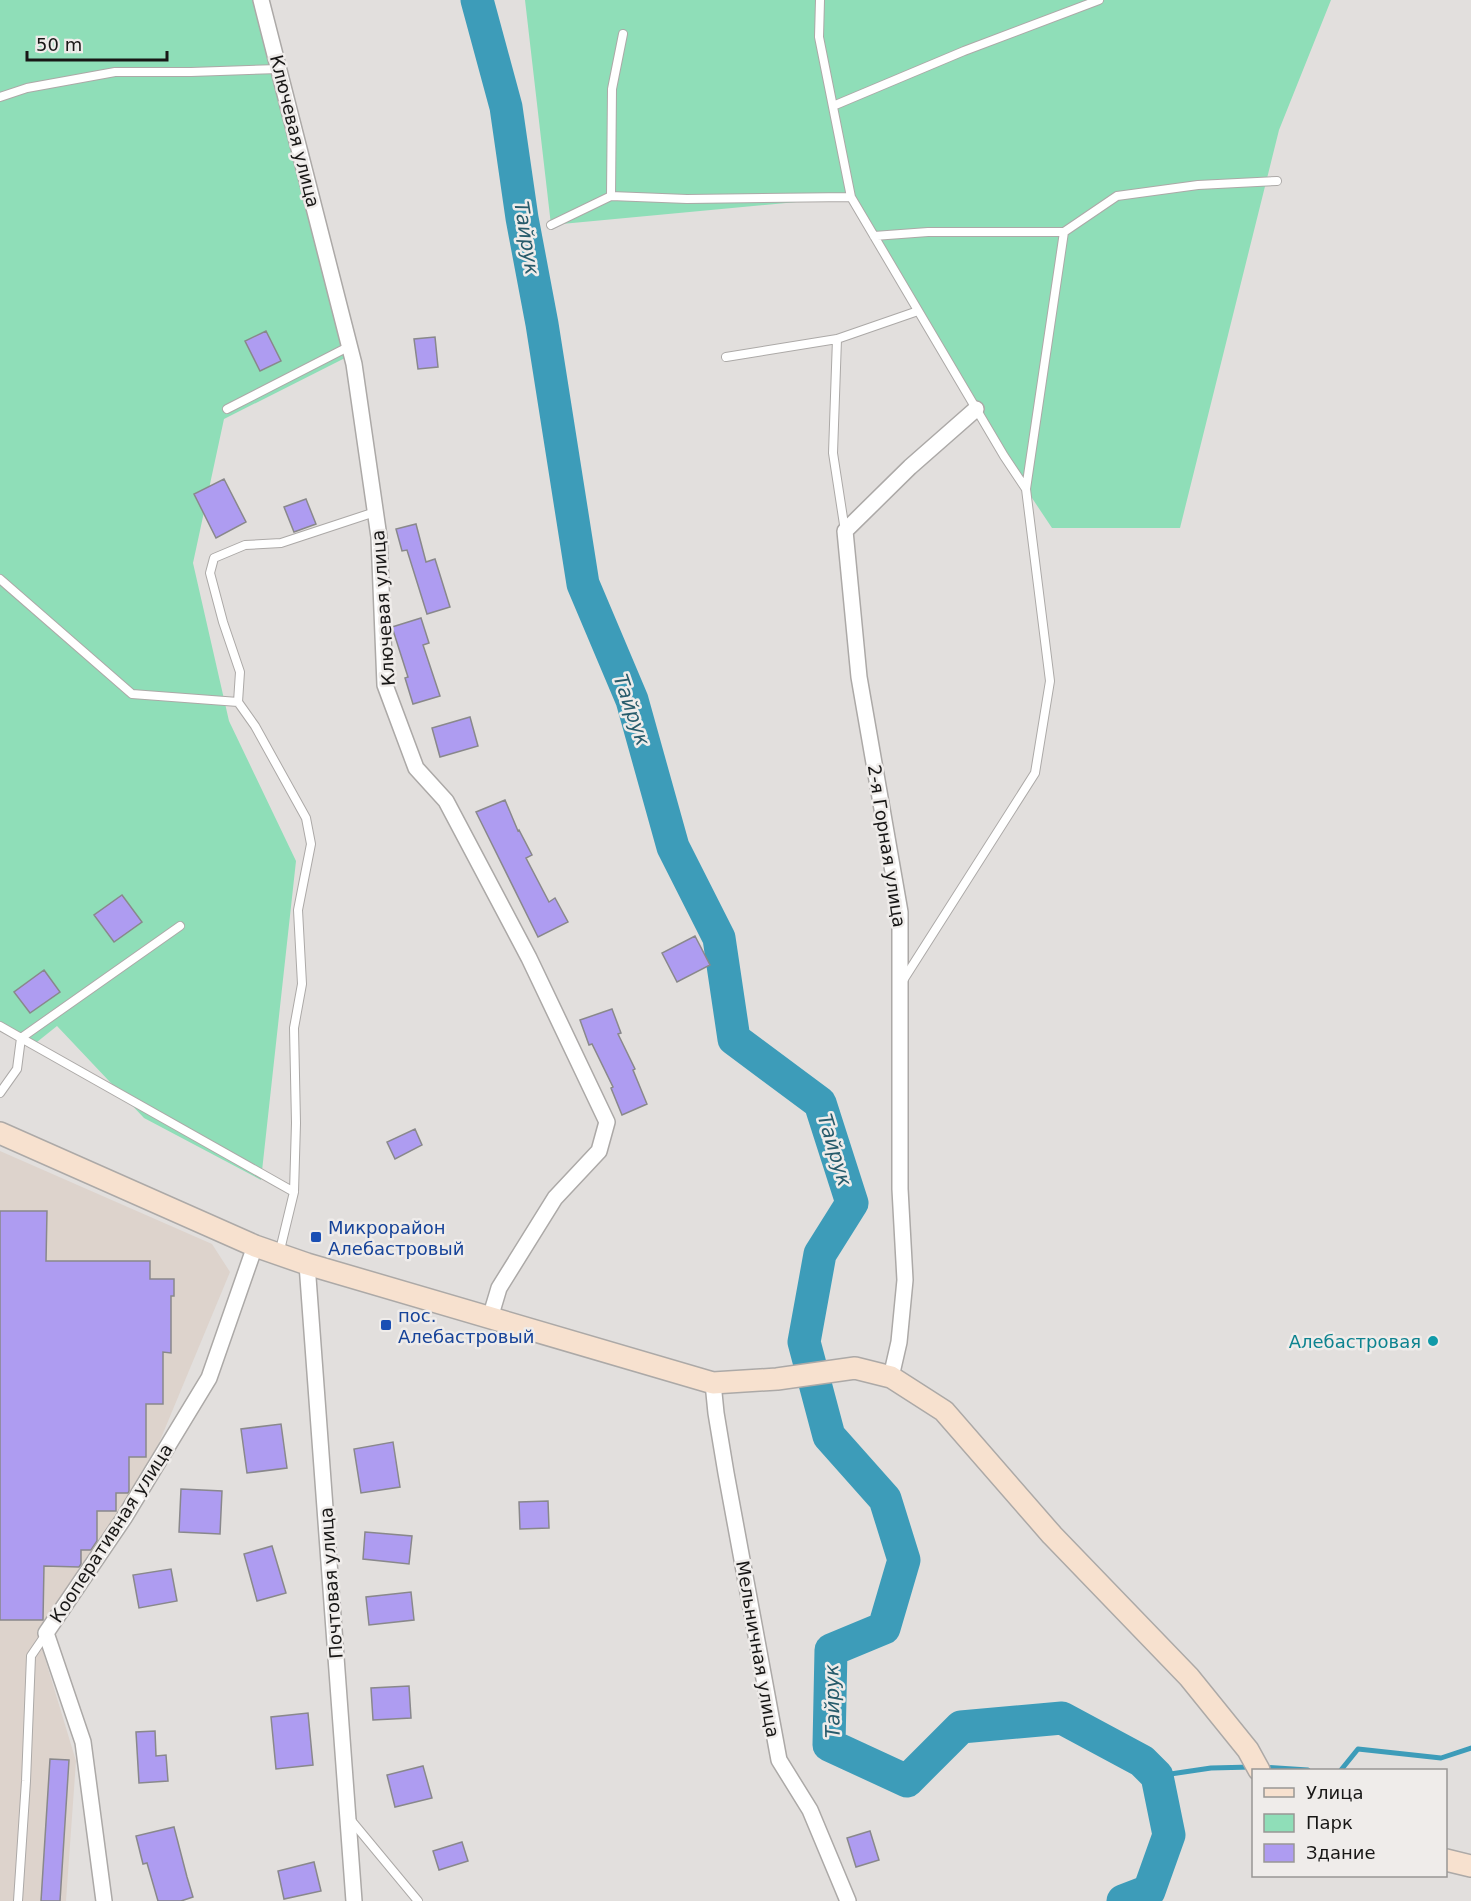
<svg xmlns="http://www.w3.org/2000/svg" width="1471" height="1901" font-family="'DejaVu Sans',sans-serif">
<style>
.built{fill:#ddd3cc}
.green{fill:#8fdeb8}
.lines{fill:none;stroke-linecap:round;stroke-linejoin:round}
.stream{stroke:#3d9cb9;stroke-width:5}
.river{stroke:#3d9cb9;stroke-width:33}
.building{fill:#ae9cf1;stroke:#89888b;stroke-width:1.5}
.lane-casing{stroke:#aca9a7;stroke-width:10}
.street-casing{stroke:#aca9a7;stroke-width:18}
.secondary-casing{stroke:#aca9a7;stroke-width:24}
.lane{stroke:#fff;stroke-width:8}
.street{stroke:#fff;stroke-width:15}
.secondary{stroke:#f7e1cf;stroke-width:21}
.transit-dot{fill:#1a4fb4;stroke:#efecea;stroke-width:2}
.culture-dot{fill:#0f9aa8;stroke:#efecea;stroke-width:2}
.labels{text-anchor:middle;dominant-baseline:central;stroke-width:5;stroke-linejoin:round;paint-order:stroke}
.street-label{font-size:18px;fill:#181716;stroke:#efecea}
.transit-label{font-size:18px;fill:#164399;stroke:#efecea;text-anchor:start}
.culture-label{font-size:18px;fill:#0d838f;stroke:#efecea;text-anchor:end}
.water-label{font-size:20px;font-style:italic;fill:#275b6b;stroke:#efecea}
</style>
<rect width="100%" height="100%" fill="#e2dfdd"/>
<!-- built -->
<path class="built" d="M0,1151L212,1244L230,1272L149,1467L91,1562L37,1632L76,1761L66,1901H0Z"/>
<!-- green -->
<path class="green" d="M0,0H258L345,358L224,419L193,563L229,721L296,861L261,1180L144,1118L57,1026L32,1046L0,1024Z
M525,0H1331L1279,130L1180,528H1052L994,441L850,197L551,225Z"/>
<g class="lines">
<!-- stream -->
<path class="stream" d="M1261,1767L1308,1770
M1341,1770L1358,1749L1441,1758L1471,1748
M1157,1776L1211,1768L1252,1767"/>
<!-- river -->
<path class="river" d="M477,0L506,107L522,218L542,324L583,584L632,700L673,847L719,938L734,1039L820,1103L852,1203L820,1254L804,1342L829,1436L885,1499L904,1560L884,1628L831,1650L829,1745L907,1781L961,1727L1062,1718L1142,1761L1157,1776L1169,1835L1149,1891L1123,1901"/>
</g>
<!-- building -->
<path class="building" d="M266,331L281,361L260,371L245,341Z
M435,337L438,367L418,369L414,339Z
M224,479L246,522L216,538L194,494Z
M306,499L316,524L294,532L284,507Z
M416,524L426,562L435,559L450,607L427,614L407,550L402,551L396,529Z
M421,618L429,643L423,645L440,696L413,704L405,678L408,677L392,627Z
M470,717L478,746L440,757L432,728Z
M505,800L518,831L519,830L532,855L526,858L549,902L555,898L568,922L538,937L476,812Z
M122,895L142,922L114,942L94,915Z
M695,936L710,965L677,982L662,953Z
M44,970L60,992L30,1013L14,992Z
M612,1009L621,1033L618,1034L635,1069L633,1070L647,1104L622,1115L611,1088L613,1087L592,1044L589,1045L580,1020Z
M415,1129L422,1145L395,1159L387,1142Z
M0,1211H47L46,1261H150V1279H174V1296H171V1353L163,1352V1404H146V1457H129V1491L128,1493H116V1511H97V1541L91,1550H81V1564L79,1567L44,1566L43,1620H0Z
M281,1424L287,1468L247,1473L241,1429Z
M393,1442L400,1487L361,1493L354,1449Z
M181,1489L222,1491L220,1534L179,1532Z
M548,1501L549,1528L520,1529L519,1502Z
M365,1532L412,1536L409,1564L363,1559Z
M272,1546L286,1593L257,1601L244,1554Z
M171,1569L177,1601L139,1608L133,1575Z
M411,1592L414,1620L369,1625L366,1597Z
M409,1686L411,1718L373,1720L371,1688Z
M308,1713L313,1765L276,1769L271,1717Z
M155,1731L156,1756L166,1755L168,1781L139,1783L136,1732Z
M50,1759L69,1760L60,1901H41Z
M423,1766L432,1798L395,1807L387,1775Z
M174,1827L187,1877L193,1897L181,1901H158L147,1863L143,1864L136,1836Z
M870,1831L879,1860L856,1867L847,1838Z
M462,1842L468,1861L439,1870L433,1851Z
M314,1862L321,1891L284,1899L278,1871Z"/>
<g class="lines">
<defs>
<path id="lane" d="M820,0L819,37L851,197L1004,456L1026,489L1050,681L1035,773L902,982
M0,97L27,88L115,72H191L279,69
M833,106L964,51L1099,0
M611,196L612,89L623,34
M551,225L611,196L687,199L851,197
M874,236L928,232H1064L1117,196L1198,185L1277,181
M837,339L833,453L845,531
M726,357L837,339L918,311
M227,409L350,346
M1026,489L1064,232
M0,579L132,694L238,702L255,726L306,818L311,844L298,910L302,984L294,1028L296,1123L294,1192L279,1254
M238,702L240,672L223,622L210,573L214,558L245,545L281,543L375,512
M180,926L21,1038L294,1192
M0,1026L21,1038L17,1069L0,1093
M350,1819L418,1901
M18,1901L26,1781L31,1656L46,1634"/>
<path id="street" d="M261,0L354,364L379,537L385,685L416,768L446,801L529,958L607,1122L599,1151L555,1198L499,1288L490,1318
M307,1264L354,1901
M891,1377L899,1342L905,1280L900,1189V912L859,677L845,531L910,467L976,409
M713,1383L716,1413L726,1473L779,1760L810,1810L848,1901
M104,1901L83,1742L46,1633L124,1518L209,1378L255,1246"/>
<path id="secondary" d="M0,1133L255,1246L307,1264L713,1383L777,1379L855,1368L891,1377L944,1411L1052,1535L1189,1677L1248,1750L1259,1770
M1446,1860L1471,1866"/>
</defs>
<!-- lane casing -->
<use href="#lane" class="lane-casing"/>
<!-- street casing -->
<use href="#street" class="street-casing"/>
<!-- secondary casing -->
<use href="#secondary" class="secondary-casing"/>
<!-- lane -->
<use href="#lane" class="lane"/>
<!-- street -->
<use href="#street" class="street"/>
<!-- secondary -->
<use href="#secondary" class="secondary"/>
</g>
<!-- markers -->
<g class="transit-dot">
<rect x="310" y="1231" width="12" height="12" rx="3"/>
<rect x="380" y="1319" width="12" height="12" rx="3"/>
</g>
<circle class="culture-dot" cx="1433" cy="1341" r="6"/>
<g class="labels">
<!-- street labels -->
<g class="street-label">
<text transform="translate(295 131) rotate(76)">Ключевая улица</text>
<text transform="translate(383 608) rotate(-94)">Ключевая улица</text>
<text transform="translate(887 846) rotate(81)">2-я Горная улица</text>
<text transform="translate(111 1533) rotate(-57)">Кооперативная улица</text>
<text transform="translate(331 1583) rotate(-94)">Почтовая улица</text>
<text transform="translate(758 1649) rotate(80)">Мельничная улица</text>
</g>
<!-- transit labels -->
<g class="transit-label">
<text x="328" y="1227">Микрорайон<tspan x="328" dy="21">Алебастровый</tspan></text>
<text x="398" y="1315">пос.<tspan x="398" dy="21">Алебастровый</tspan></text>
</g>
<!-- culture labels -->
<g class="culture-label">
<text x="1421" y="1341">Алебастровая</text>
</g>
<!-- water labels -->
<g class="water-label">
<text transform="translate(527 238) rotate(81)">Тайрук</text>
<text transform="translate(632 710) rotate(71)">Тайрук</text>
<text transform="translate(835 1150) rotate(73)">Тайрук</text>
<text transform="translate(832 1701) rotate(-91)">Тайрук</text>
</g>
</g>
<!-- legend -->
<rect x="1252" y="1769" width="195" height="108" fill="#efecea" stroke="#999795" stroke-width="1.5"/>
<rect x="1264" y="1788" width="30" height="9" fill="#f7e1cf" stroke="#999795" stroke-width="1.5"/>
<text x="1306" y="1799" font-size="18" fill="#181716">Улица</text>
<rect x="1264" y="1814" width="30" height="18" fill="#8fdeb8" stroke="#999795" stroke-width="1.5"/>
<text x="1306" y="1829" font-size="18" fill="#181716">Парк</text>
<rect x="1264" y="1844" width="30" height="18" fill="#ae9cf1" stroke="#999795" stroke-width="1.5"/>
<text x="1306" y="1859" font-size="18" fill="#181716">Здание</text>
<!-- scale -->
<path d="M27 51v9h140v-9" fill="none" stroke="#181716" stroke-width="3"/>
<text x="36" y="51" font-size="18" fill="#181716" stroke="#efecea" stroke-width="4.5" paint-order="stroke">50 m</text>
</svg>
